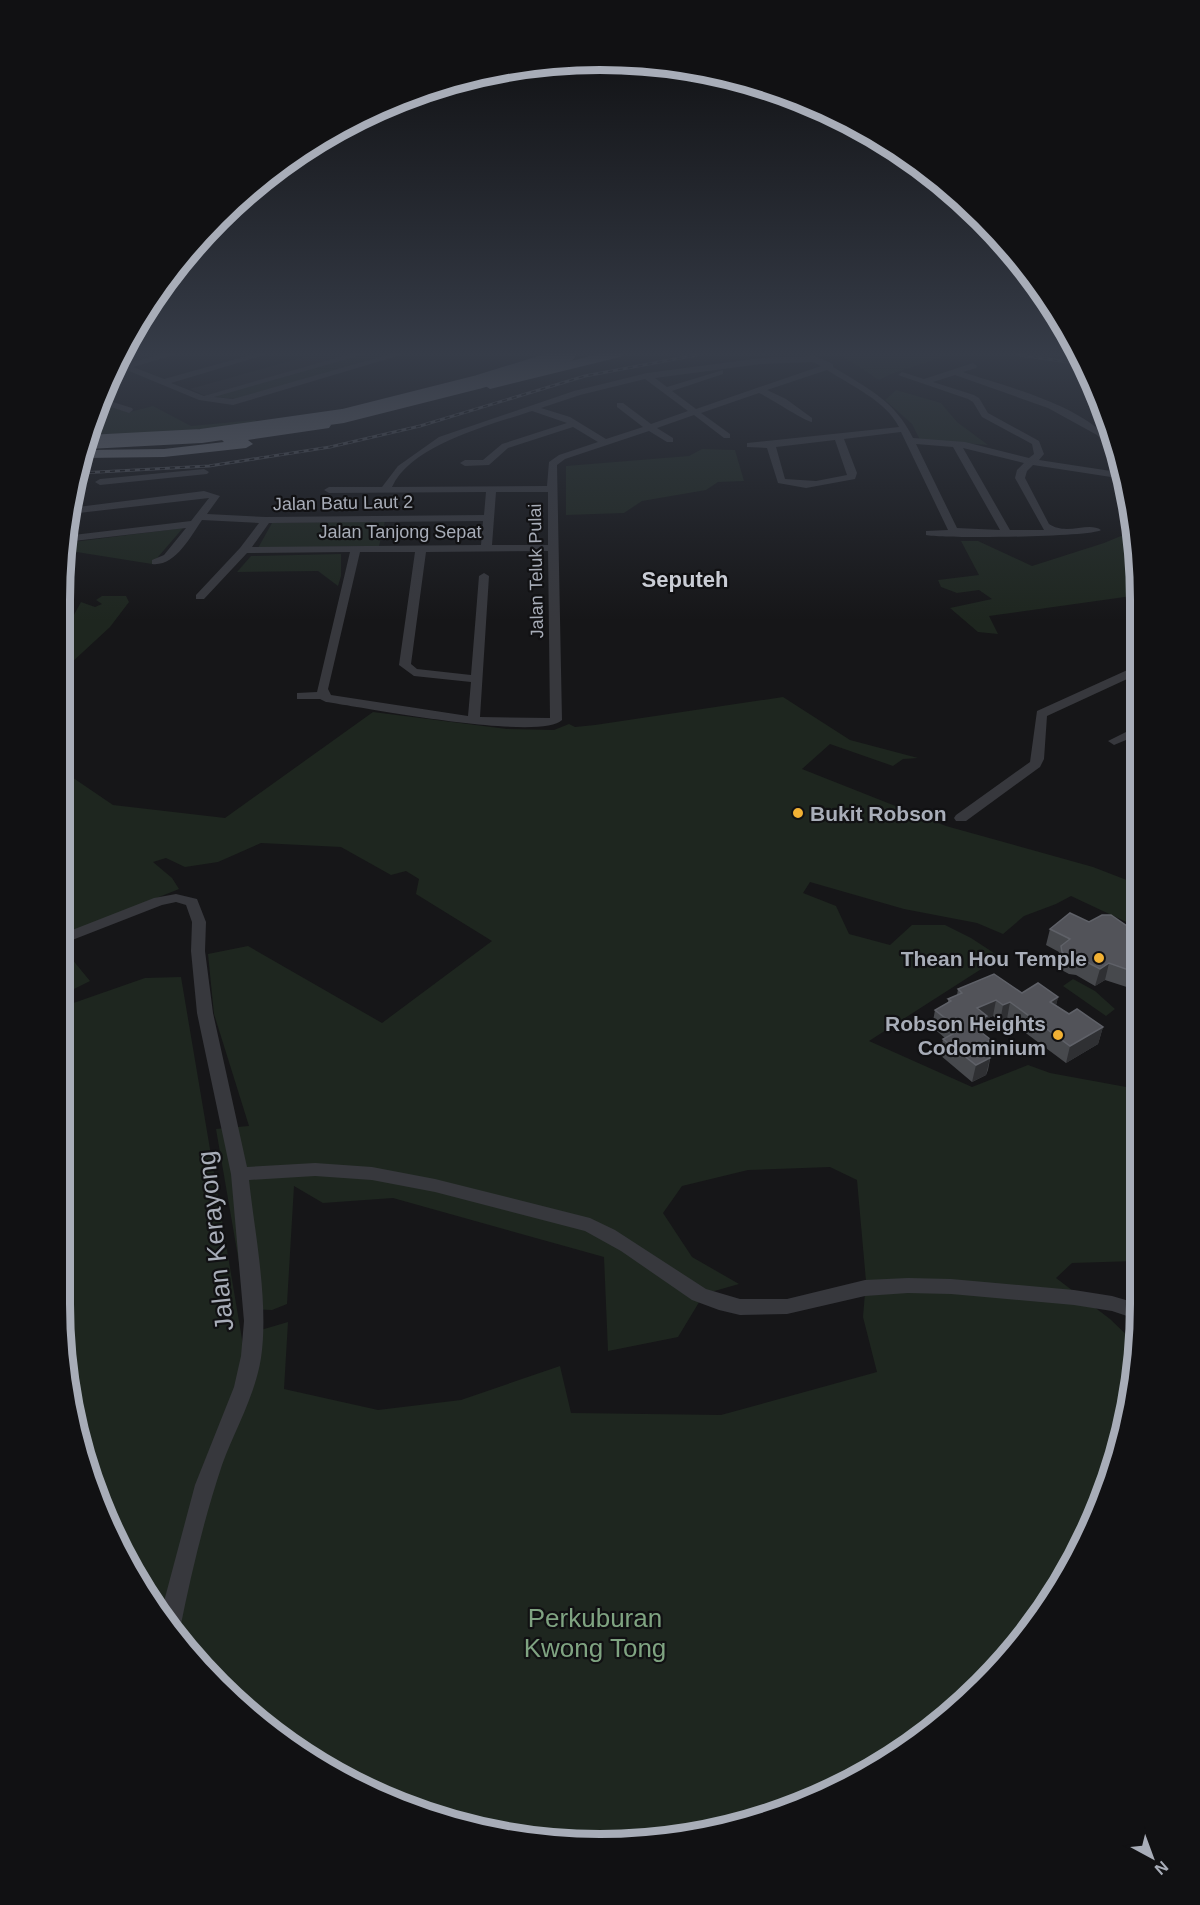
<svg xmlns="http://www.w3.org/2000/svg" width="1200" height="1905" font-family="Helvetica,sans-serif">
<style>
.built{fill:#222225}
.green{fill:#1e261f}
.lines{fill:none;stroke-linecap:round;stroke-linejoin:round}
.minor{fill:#37383d;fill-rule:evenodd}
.highway{fill:#63666e;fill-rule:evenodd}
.rail-casing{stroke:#4a4c52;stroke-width:3}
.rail{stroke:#111113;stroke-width:1.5;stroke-dasharray:5;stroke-linecap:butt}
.highway-bridge{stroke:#63666e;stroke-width:14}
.wall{fill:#47494d}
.shaded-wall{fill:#2f3033}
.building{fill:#525359;stroke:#5f6168;stroke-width:1.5}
.poi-dot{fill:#f2b134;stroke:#111113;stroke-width:2}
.labels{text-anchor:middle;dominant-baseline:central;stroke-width:4.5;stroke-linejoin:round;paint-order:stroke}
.far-street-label{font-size:18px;fill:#a8adb8;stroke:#111113}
.poi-label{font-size:21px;font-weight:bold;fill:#a8adb8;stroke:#111113;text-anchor:end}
.far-district-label{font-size:22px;font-weight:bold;fill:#c9ccd4;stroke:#111113}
.near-street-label{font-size:26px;fill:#a8adb8;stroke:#111113}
.near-park-label{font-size:26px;fill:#7fa381;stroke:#111113}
.rim{fill:none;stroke:#a8adb8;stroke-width:8}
</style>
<rect width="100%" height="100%" fill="#161618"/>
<!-- built -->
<path class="built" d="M315,354H354L206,396L190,389Z"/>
<!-- green -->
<path class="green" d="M363,354H387L253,396L240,399L211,397Z
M839,354H952L891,374L879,380Z
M896,390L941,403L957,422L988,445L920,440L912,424L885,400Z
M99,402L130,412L153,406L191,426L255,420L262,425L89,437Z
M702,449L735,450L744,481L718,482L706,490L642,501L624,513L566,515V466L689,456Z
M385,521L379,546L258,548L272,523Z
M183,528L152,564L64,550L65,543Z
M1133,531C1137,552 1145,577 1132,596L989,616L998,634L978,632L950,608L992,599L979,590L957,593L941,587L938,580L979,575L961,541H978L1032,566L1104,543Z
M341,554V576L338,586L318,571L237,572L251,556Z
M102,596H126L129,602L110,627L70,664L64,674V633L81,602L95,607L102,604L96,600Z
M783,697L850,740L918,758L903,759L893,766L830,744L802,769L946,826L1093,867L1137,884V927L1071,896L1056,904L1024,916L1003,934L977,923L904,909L810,882L803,893L836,906L849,934L890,945L912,925H945L971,938L1000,957L869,1041L972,1087L1028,1065L1050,1073L1137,1089V1098H1134L1137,1100L1136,1261L1072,1263L1056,1278L1110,1319L1136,1344L1135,1375L1099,1511L1029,1633L928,1734L773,1816L600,1845L427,1816L272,1734L171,1633L89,1478L60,1305L62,1007L145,978L181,977L244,1351L247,1334L288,1322L284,1389L378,1410L461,1400L560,1366L571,1413L721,1415L877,1372L863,1317L866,1281L857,1180L830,1167L748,1170L682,1186L663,1213L692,1257L739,1284L704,1294L678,1337L608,1351L604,1257L393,1198L323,1203L294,1186L287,1304L272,1310L247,1309L216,1129L249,1126L214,1014L208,954L248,946L382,1023L492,941L416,894L419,879L406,871L391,875L341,847L261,843L218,862L185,867L166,858L153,862L172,878L179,889L62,936L63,771L113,805L225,818L373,712L507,729L554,730L569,724L575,727L595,725Z
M62,947L90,981L62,995Z
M1073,979L1095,991L1115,1009L1106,1016L1063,986Z"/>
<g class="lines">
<!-- minor -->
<path class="minor" d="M162,354H177L133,367L164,379L254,354H268L171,383L204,396L350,354H365L214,397L233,399L390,354H404L233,405L199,400L117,366L119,362L125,364Z
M815,356L833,364V367C869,389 895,401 913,438L965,442L1029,458L1034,454L1032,444L982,417L973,402L968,399L898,375L902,372L924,379L973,363L977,366L976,368L963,372C1009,388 1113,411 1122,466L1119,465L1106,445L1097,435L1048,408L955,375L933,382L974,395L979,398L988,413L1039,441L1044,454L1039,460L1124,473V479L1033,465L1027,471L1025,478L1049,524C1066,536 1089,521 1101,530C1092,537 945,539 926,535V531L948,530L901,432L844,439L857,473L855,479L806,488L778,483L767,448L747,447V443L899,427C886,401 850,385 827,370L767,390L786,399L812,418V422C806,422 770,398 759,393L701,413L730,434V438H724L694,415L657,428L673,438V442H667L649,431L565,459L557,465L562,720C541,742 362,707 326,702L320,699H297V693L317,692L350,552L247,553L204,599H196V595L240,548L259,523L202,520C191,536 175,567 152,564V560L164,555L186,528L65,542V536L191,521L209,498L70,514V508L204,491L220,496L207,514L266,517L484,515L486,492L329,493L324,490L329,487H382L398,466L439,437L574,391L647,373L761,358ZM813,362L821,366L696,409L672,391L723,374V370L667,387L655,378L761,364ZM645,379L688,411L651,424L623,403H617V407L643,427L606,439L570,417L541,408L580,395ZM532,411L567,423L502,444L483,460H465L460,463L465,466L489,465L508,448L573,427L598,442L559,455L549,462L547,486L392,487C412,444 491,425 532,411ZM835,440L847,475L816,481L785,479L776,447ZM916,444L953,447L1000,530L957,528ZM963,448L1024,463L1017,470L1015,478L1044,530H1010ZM496,492H548V545H492ZM483,521L481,545L252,547L269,523ZM548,551L550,718L480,717L489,576L484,573L479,576L471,675L417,669L411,664L426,552ZM360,552H415L399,665L414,676L471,682L468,716L331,695L328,689Z
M100,398L132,408L133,410L129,413L99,403Z
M204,469L209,472L207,474L100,485L95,482L100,479Z
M1134,667H1138V674L1047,716L1044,759L1040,767L966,821H956L954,818L956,815L1030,762L1037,711Z
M1138,726V735L1114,745L1108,741Z
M176,894L197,899L206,922L205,951L213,1013L247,1167L315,1163L372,1167L435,1179L590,1218L615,1230L706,1289L740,1299H787L865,1280L908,1278L951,1279L1074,1290L1112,1296L1136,1303V1319L1112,1311L1074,1305L951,1294L908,1293L865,1296L787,1314L740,1315L719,1310L692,1300L621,1251L585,1231L435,1192L372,1180L315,1176L249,1180C255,1235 269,1303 261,1358C255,1396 235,1429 222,1465C204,1519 191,1574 180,1629L175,1637L161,1614L162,1609L195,1485L234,1387L241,1356L244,1321L231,1174L197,1013L191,951L192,922L186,905L176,902L162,905L62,944V934L154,898Z"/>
<!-- highway -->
<path class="highway" d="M599,354H622L620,357L490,389L484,385L485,382Z
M324,421L331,425L329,428L248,440L253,444L246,448L164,457L84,458L86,450L164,449L224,442L221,439L228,435Z"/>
<defs>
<path id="rail" d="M1013,354L1082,364
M80,473L209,466L330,447L420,426L585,376L702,354"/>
</defs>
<!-- rail casing -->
<use href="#rail" class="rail-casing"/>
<!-- rail -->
<use href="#rail" class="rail"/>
<!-- highway-bridge -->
<path class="highway-bridge" d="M88,442L201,436L343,416L478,382L569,354"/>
</g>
<!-- wall -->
<path class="wall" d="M1089,922L1137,933V989L1136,990L1105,980L1095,986L1076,975L1069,974L1058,968L1057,963L1059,952L1046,945L1050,929Z
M958,989L1022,993L1058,997L1056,1005L1069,1014L1103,1027L1098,1044L1066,1063L1007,1019L1000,1022L993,1016L986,1019L983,1033H982L988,1051L991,1054L988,1070L986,1075L972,1082L940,1055L943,1039L945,1038L932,1027L935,1010L948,1003V999L957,995Z"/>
<!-- shaded-wall -->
<path class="shaded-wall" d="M1109,963L1105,980L1095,986L1100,969Z
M1058,997L1054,1014L1050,1002Z
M996,1000L993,1016L986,1019L983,1033L973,1038L977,1008Z
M1010,1002L1007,1019L1000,1022L1003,1005Z
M1103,1027L1098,1044L1066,1063L1070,1046Z
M991,1040L987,1056L991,1054L986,1075L972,1082L976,1065L982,1045Z"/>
<!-- building -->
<path class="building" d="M1070,913L1089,922L1102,915H1111L1137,933V973L1109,963L1100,969L1081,959L1073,958L1062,952L1061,946L1070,939L1050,929Z
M994,974L1022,993L1038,983L1058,997L1050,1002L1069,1014L1077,1009L1103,1027L1070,1046L1010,1002L1003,1005L996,1000L977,1008L987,1016L976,1021L980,1024L976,1026L979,1028L977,1029L991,1040L982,1045L991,1054L987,1056L990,1058L976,1065L943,1039L960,1030L935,1010L951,1001L948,999L962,993L958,989Z"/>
<!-- sky -->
<linearGradient id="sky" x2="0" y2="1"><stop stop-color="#0c0c0d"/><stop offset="0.57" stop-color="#363c48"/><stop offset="1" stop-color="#363c48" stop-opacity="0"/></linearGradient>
<rect width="1200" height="621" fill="url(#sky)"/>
<!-- markers -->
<g class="poi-dot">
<circle cx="798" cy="813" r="6"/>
<circle cx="1099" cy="958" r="6"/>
<circle cx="1058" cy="1035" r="6"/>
</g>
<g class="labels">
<!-- far-street labels -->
<g class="far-street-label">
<text transform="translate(343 503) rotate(-1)">Jalan Batu Laut 2</text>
<text x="400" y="532">Jalan Tanjong Sepat</text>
<text transform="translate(536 571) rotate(-91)">Jalan Teluk Pulai</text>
</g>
<!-- poi labels -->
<g class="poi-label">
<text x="810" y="813" text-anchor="start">Bukit Robson</text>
<text x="1087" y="958">Thean Hou Temple</text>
<text x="1046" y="1023">Robson Heights<tspan x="1046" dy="24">Codominium</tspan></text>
</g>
<!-- far-district labels -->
<g class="far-district-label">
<text x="685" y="579">Seputeh</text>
</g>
<!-- near-street labels -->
<g class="near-street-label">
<text transform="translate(215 1241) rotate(-96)">Jalan Kerayong</text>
</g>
<!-- near-park labels -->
<g class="near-park-label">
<text x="595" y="1618">Perkuburan<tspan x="595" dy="30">Kwong Tong</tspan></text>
</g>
</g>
<!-- crop -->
<path d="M0 0H1200V1905H0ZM600 70H600A530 530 0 0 1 1130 600V1304A530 530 0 0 1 600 1834H600A530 530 0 0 1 70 1304V600A530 530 0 0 1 600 70Z" fill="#111113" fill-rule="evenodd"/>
<path class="rim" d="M600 70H600A530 530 0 0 1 1130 600V1304A530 530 0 0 1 600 1834H600A530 530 0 0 1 70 1304V600A530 530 0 0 1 600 70Z"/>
<!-- north arrow -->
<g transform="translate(1152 1857) rotate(139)" stroke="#111113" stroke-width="4.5" paint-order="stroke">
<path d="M0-4.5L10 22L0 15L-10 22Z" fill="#a8adb8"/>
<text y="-9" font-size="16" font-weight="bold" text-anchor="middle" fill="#a8adb8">N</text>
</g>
</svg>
